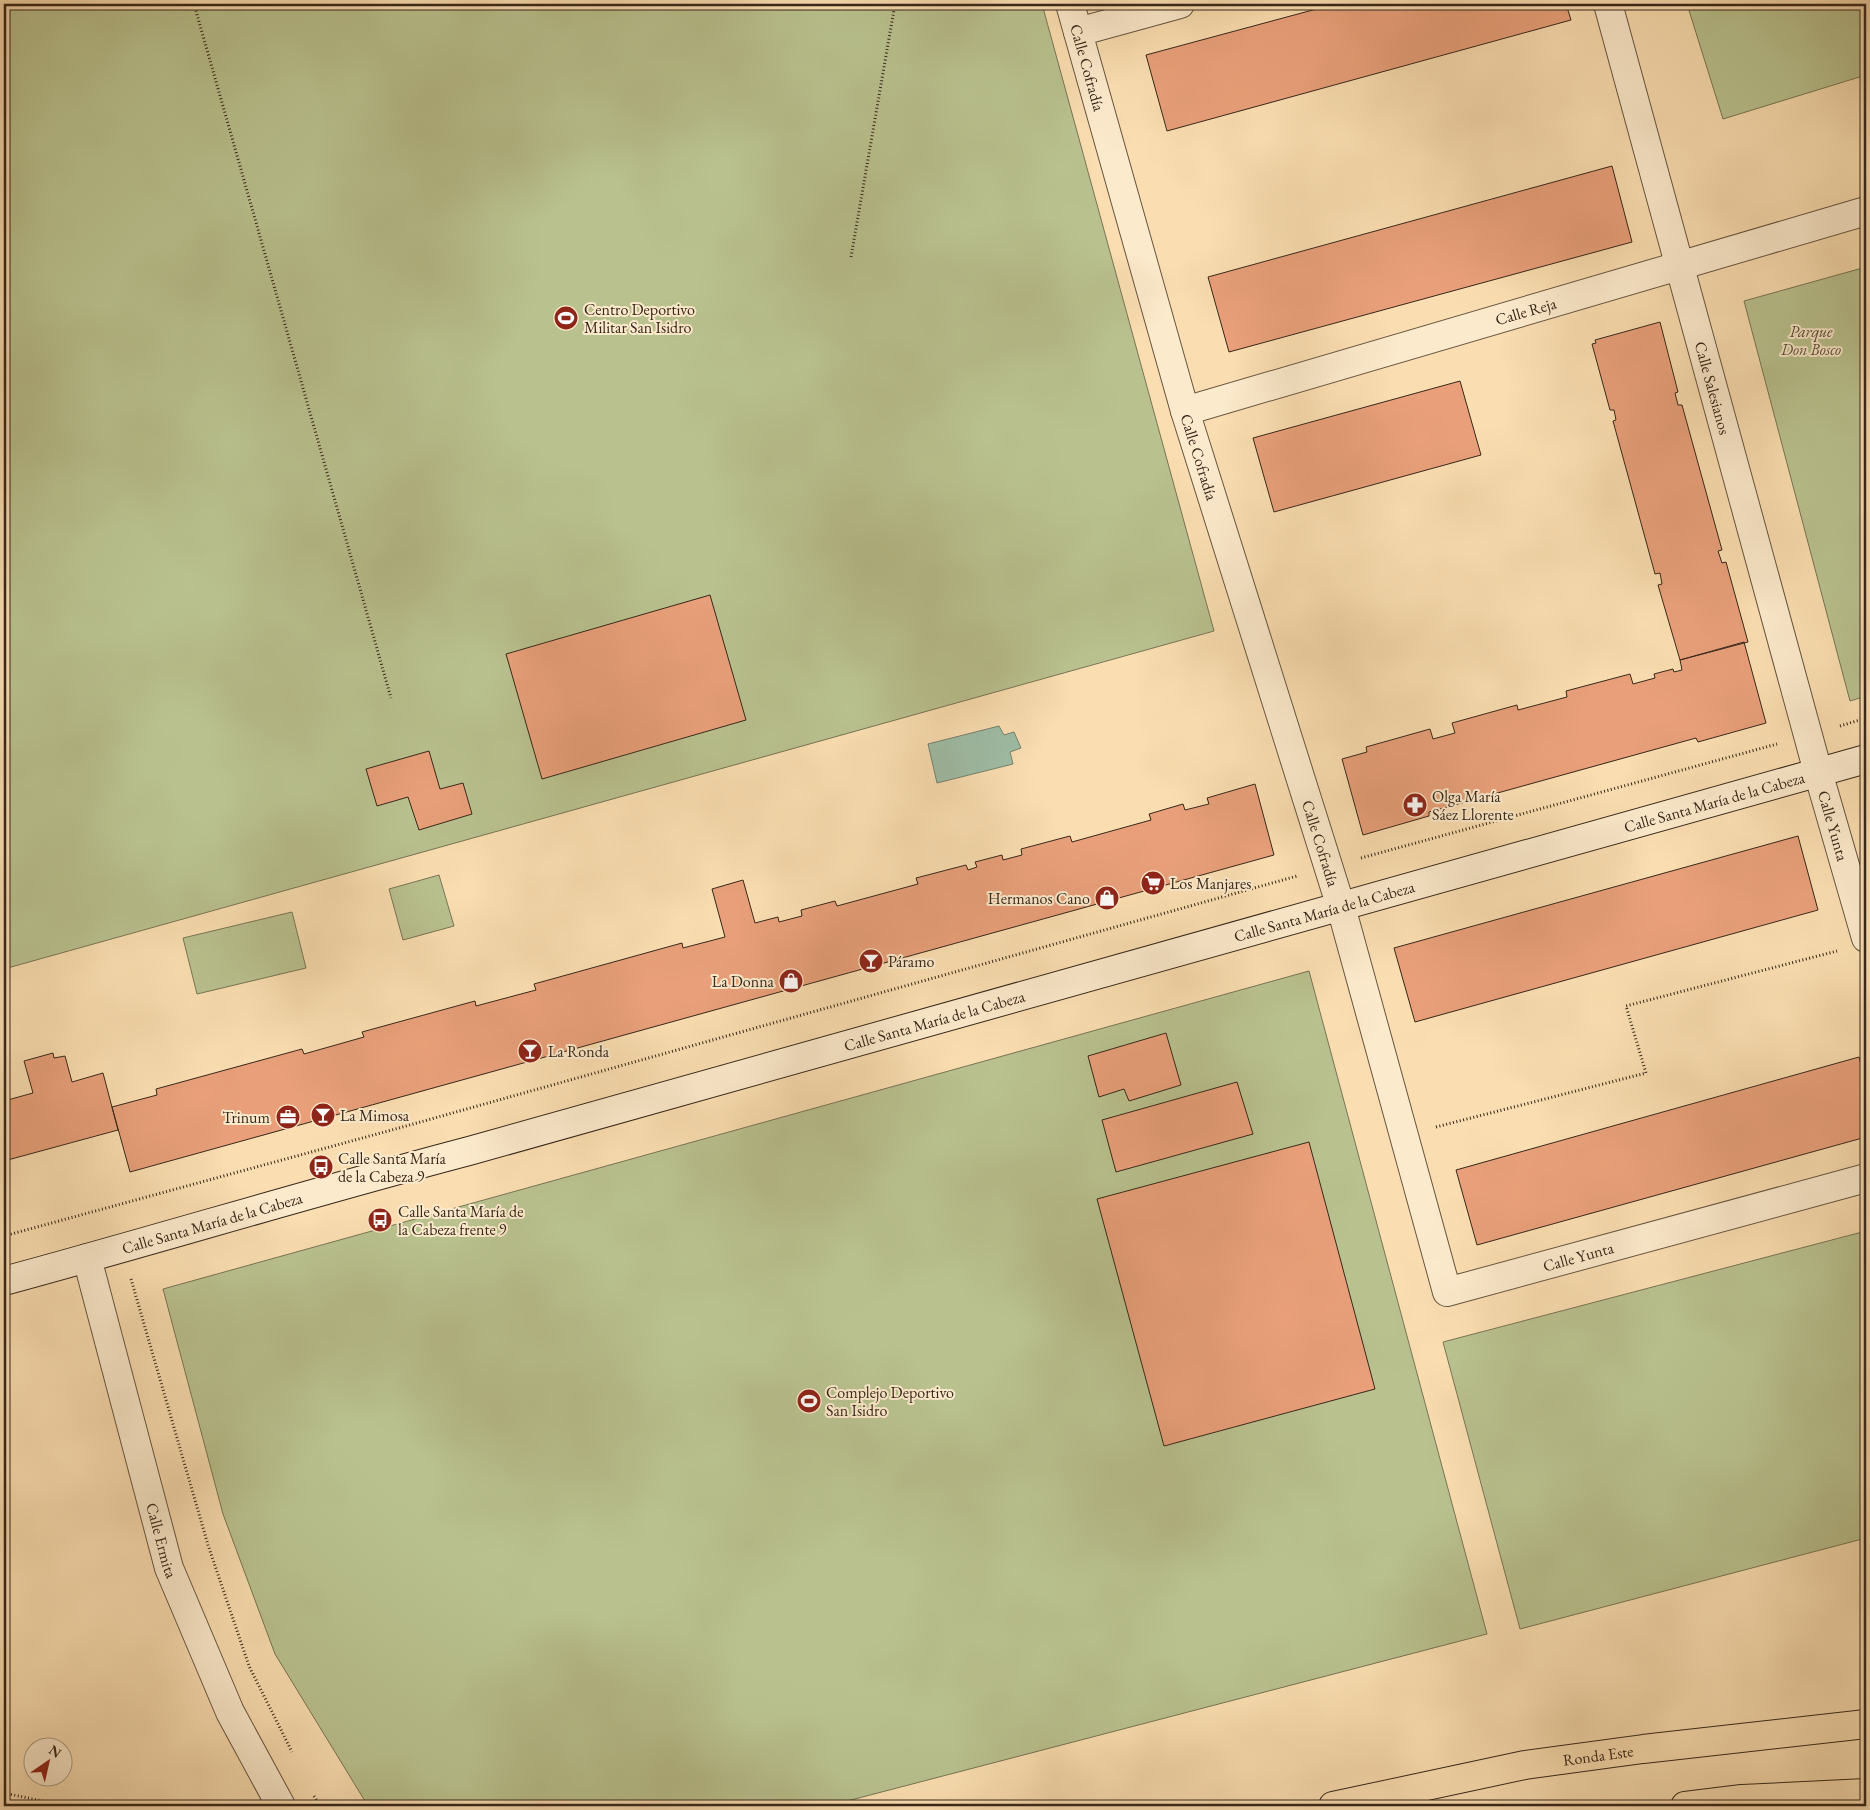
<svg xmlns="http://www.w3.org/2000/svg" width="1870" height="1810" font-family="'EB Garamond',serif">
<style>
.green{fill:#b9c28f;stroke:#787454}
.water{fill:#9fbda7;stroke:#75816f}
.building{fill:#e9a07a;stroke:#37271a}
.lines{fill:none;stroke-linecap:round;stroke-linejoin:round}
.street-casing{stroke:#685540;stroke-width:30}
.secondary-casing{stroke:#37271a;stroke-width:30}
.highway-casing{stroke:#37271a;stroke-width:30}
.path{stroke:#37271a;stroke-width:3;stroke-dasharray:1 2.5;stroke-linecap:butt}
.street{stroke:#fceacc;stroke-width:28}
.secondary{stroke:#fceacc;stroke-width:28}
.highway{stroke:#fadeb1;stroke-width:28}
.labels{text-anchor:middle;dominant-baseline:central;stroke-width:4;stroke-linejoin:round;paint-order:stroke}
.street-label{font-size:16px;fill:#37271a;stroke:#fceacc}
.poi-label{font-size:16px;fill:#37271a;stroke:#fceacc;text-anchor:start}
.park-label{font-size:16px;font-style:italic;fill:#584e37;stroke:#fceacc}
</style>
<rect width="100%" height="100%" fill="#fadeb1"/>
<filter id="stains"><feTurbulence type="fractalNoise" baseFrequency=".004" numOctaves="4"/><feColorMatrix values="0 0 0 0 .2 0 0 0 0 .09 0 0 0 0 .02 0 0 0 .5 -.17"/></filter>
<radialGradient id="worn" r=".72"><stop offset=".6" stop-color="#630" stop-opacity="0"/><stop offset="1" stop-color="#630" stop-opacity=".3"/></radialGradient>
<!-- green -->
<path class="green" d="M4,4H1042L1214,631L4,969Z
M1687,4H1866V75L1723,119Z
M1866,267V696L1850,701L1744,301Z
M439,875L454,926L403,940L389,889Z
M292,912L306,968L197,994L183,938Z
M1309,971L1487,1634L828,1806H368L275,1654L223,1514L163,1289Z
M1866,1231V1538L1520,1629L1443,1342Z"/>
<!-- water -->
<path class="water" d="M999,726L1004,735L1014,732L1021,748L1010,752L1013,764L937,783L928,744Z"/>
<!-- building -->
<path class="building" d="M1335,4H1566L1571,20L1167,131L1146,55Z
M1612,166L1632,242L1229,352L1208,277Z
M1660,322L1678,392L1675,393L1678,405H1682L1722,550L1718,551L1722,563L1726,562L1748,642L1680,660L1658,585L1662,584L1660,573L1655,574L1613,421L1616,420L1614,410H1610L1592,344L1596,343L1595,340Z
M1460,381L1481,455L1274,512L1253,438Z
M710,595L746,720L542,779L506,654Z
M1744,642L1766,723L1698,742L1696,738L1429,812V816L1363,835L1342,759L1367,752L1366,747L1430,729L1433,739L1455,733L1452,723L1517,705L1518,710L1567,697L1566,691L1630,674L1633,684L1655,678L1654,674L1673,669L1674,672L1682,670L1680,660Z
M429,751L440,789L463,783L472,814L419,830L408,797L377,806L366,769Z
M1255,784L1274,855L130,1172L112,1107L157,1095L156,1089L302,1049L304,1054L364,1037L362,1032L475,1001L476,1006L536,990L534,984L682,943L683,948L725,937L712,889L743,880L755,923L778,917L779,922L802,916L801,910L835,901L837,906L918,884L916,878L966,865L968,870L977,867L975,862L1002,855L1003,860L1022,855L1021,849L1070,836L1072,842L1151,820L1149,814L1183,804L1185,810L1209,804L1207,798Z
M1798,836L1818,910L1415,1022L1394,948Z
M1166,1033L1181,1085L1129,1101L1124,1089L1099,1097L1088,1056Z
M53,1053L54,1058L65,1056L72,1082L103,1073L118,1130L4,1161V1101L33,1093L24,1061Z
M1859,1057L1866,1084V1137L1477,1245L1456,1170Z
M1237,1082L1253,1134L1116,1172L1102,1120Z
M1309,1142L1375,1389L1164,1446L1097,1199Z"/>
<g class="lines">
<defs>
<g id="street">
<path id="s1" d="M1070,4L1185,411L1341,907L1447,1292L1866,1178"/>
<path id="s2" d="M1608,4L1818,772L1866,938"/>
<path d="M1078,32L1180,4"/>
<path id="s3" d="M1185,411L1866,211"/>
<path id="s4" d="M87,1258L169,1568L230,1712L281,1806"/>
</g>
<g id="secondary">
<path id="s5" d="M4,1281C159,1239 313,1192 469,1151L1866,759"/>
</g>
<g id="highway">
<path id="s6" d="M1333,1806L1525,1765L1643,1749L1866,1724"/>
<path d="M1685,1806L1742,1799L1866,1793"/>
</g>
</defs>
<!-- street casing -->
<use href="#street" class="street-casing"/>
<!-- secondary casing -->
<use href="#secondary" class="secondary-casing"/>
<!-- highway casing -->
<use href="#highway" class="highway-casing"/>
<!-- path -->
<path class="path" d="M194,4L391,698
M851,257L895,4
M1840,726L1866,718
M1361,858L1777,744
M1436,1127L1646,1073L1626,1006L1837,951
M4,1236L399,1128L1297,876
M131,1279L208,1545L249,1666L292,1752
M4,1793L66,1806
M314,1796L320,1806"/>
<!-- street -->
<use href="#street" class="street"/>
<!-- secondary -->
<use href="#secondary" class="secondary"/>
<!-- highway -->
<use href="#highway" class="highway"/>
</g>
<!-- icons -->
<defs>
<symbol id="stadium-disc" viewBox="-11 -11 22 22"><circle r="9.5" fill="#8f2418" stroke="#fceacc"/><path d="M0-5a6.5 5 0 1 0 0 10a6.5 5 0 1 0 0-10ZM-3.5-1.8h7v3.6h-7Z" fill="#fff"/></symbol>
<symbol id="pharmacy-disc" viewBox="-11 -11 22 22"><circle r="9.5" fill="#8f2418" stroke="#fceacc"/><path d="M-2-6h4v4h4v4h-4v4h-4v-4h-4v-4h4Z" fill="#fff"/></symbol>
<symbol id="supermarket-disc" viewBox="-11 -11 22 22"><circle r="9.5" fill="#8f2418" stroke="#fceacc"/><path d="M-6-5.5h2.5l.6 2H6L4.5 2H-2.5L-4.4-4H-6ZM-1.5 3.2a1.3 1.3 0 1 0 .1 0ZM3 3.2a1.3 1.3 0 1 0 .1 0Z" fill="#fff"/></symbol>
<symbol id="shop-disc" viewBox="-11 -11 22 22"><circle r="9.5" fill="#8f2418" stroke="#fceacc"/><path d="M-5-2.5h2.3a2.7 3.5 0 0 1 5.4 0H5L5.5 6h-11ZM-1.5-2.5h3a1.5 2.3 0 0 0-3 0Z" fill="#fff"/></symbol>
<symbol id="bar-disc" viewBox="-11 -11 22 22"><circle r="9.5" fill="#8f2418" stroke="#fceacc"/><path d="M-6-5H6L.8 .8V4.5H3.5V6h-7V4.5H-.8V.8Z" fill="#fff"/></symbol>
<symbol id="office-disc" viewBox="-11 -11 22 22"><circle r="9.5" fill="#8f2418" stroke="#fceacc"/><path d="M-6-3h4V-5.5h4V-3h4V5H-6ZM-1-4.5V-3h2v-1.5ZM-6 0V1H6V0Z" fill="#fff"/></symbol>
<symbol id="bus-disc" viewBox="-11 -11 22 22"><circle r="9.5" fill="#8f2418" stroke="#fceacc"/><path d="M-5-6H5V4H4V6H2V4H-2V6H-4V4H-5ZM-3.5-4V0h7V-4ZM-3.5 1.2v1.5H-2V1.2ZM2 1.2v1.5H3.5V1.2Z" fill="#fff"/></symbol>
</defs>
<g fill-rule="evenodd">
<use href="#stadium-disc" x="552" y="304" width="28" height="28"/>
<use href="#pharmacy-disc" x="1401" y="791" width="28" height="28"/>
<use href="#supermarket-disc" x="1139" y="869" width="28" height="28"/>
<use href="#shop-disc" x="1093" y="884" width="28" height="28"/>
<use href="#bar-disc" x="857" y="947" width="28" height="28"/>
<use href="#shop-disc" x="777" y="967" width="28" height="28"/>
<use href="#bar-disc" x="516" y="1037" width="28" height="28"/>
<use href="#bar-disc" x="309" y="1101" width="28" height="28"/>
<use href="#office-disc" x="274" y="1103" width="28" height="28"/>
<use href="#bus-disc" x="307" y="1153" width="28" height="28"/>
<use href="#bus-disc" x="366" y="1206" width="28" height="28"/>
<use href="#stadium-disc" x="795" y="1387" width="28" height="28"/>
</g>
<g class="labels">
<!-- street labels -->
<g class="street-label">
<text stroke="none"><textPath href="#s1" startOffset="66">Calle Cofradía</textPath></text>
<text stroke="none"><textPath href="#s3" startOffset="355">Calle Reja</textPath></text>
<text stroke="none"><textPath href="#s2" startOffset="398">Calle Salesianos</textPath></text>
<text stroke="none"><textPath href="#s1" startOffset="471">Calle Cofradía</textPath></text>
<text stroke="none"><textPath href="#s5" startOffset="1776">Calle Santa María de la Cabeza</textPath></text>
<text stroke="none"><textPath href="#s2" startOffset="852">Calle Yunta</textPath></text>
<text stroke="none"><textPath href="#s1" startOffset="876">Calle Cofradía</textPath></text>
<text stroke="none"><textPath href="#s5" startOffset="1371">Calle Santa María de la Cabeza</textPath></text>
<text stroke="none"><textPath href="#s5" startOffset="966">Calle Santa María de la Cabeza</textPath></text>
<text stroke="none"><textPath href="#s5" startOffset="216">Calle Santa María de la Cabeza</textPath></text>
<text stroke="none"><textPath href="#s1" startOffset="1478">Calle Yunta</textPath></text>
<text stroke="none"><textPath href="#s4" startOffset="292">Calle Ermita</textPath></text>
<text stroke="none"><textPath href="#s6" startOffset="270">Ronda Este</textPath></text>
</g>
<!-- poi labels -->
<g class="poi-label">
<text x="584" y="309">Centro Deportivo<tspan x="584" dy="18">Militar San Isidro</tspan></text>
<text x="1432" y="796">Olga María<tspan x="1432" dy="18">Sáez Llorente</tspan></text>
<text x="1170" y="883">Los Manjares</text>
<text x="1090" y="898" text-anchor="end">Hermanos Cano</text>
<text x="888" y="961">Páramo</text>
<text x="774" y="981" text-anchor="end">La Donna</text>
<text x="548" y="1051">La Ronda</text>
<text x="340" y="1115">La Mimosa</text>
<text x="270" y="1117" text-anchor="end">Trinum</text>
<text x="338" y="1158">Calle Santa María<tspan x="338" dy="18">de la Cabeza 9</tspan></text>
<text x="398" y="1211">Calle Santa María de<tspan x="398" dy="18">la Cabeza frente 9</tspan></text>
<text x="826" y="1392">Complejo Deportivo<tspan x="826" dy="18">San Isidro</tspan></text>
</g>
<!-- park labels -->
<g class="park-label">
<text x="1811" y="331">Parque<tspan x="1811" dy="18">Don Bosco</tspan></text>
</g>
</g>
<!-- margin -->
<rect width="1870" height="1810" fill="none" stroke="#fadeb1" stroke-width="20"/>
<rect x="5" y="5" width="1860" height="1800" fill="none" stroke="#37271a" stroke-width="2.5"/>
<rect x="10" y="10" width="1850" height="1790" fill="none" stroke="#37271a"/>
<!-- north arrow -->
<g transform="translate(48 1762) rotate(34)"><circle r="24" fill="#fceacc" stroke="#ad9c85"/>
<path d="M0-4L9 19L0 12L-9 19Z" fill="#8f2418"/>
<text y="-8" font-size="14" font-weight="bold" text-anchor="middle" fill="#37271a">N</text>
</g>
<rect width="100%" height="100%" filter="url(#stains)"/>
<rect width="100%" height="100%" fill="url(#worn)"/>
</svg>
